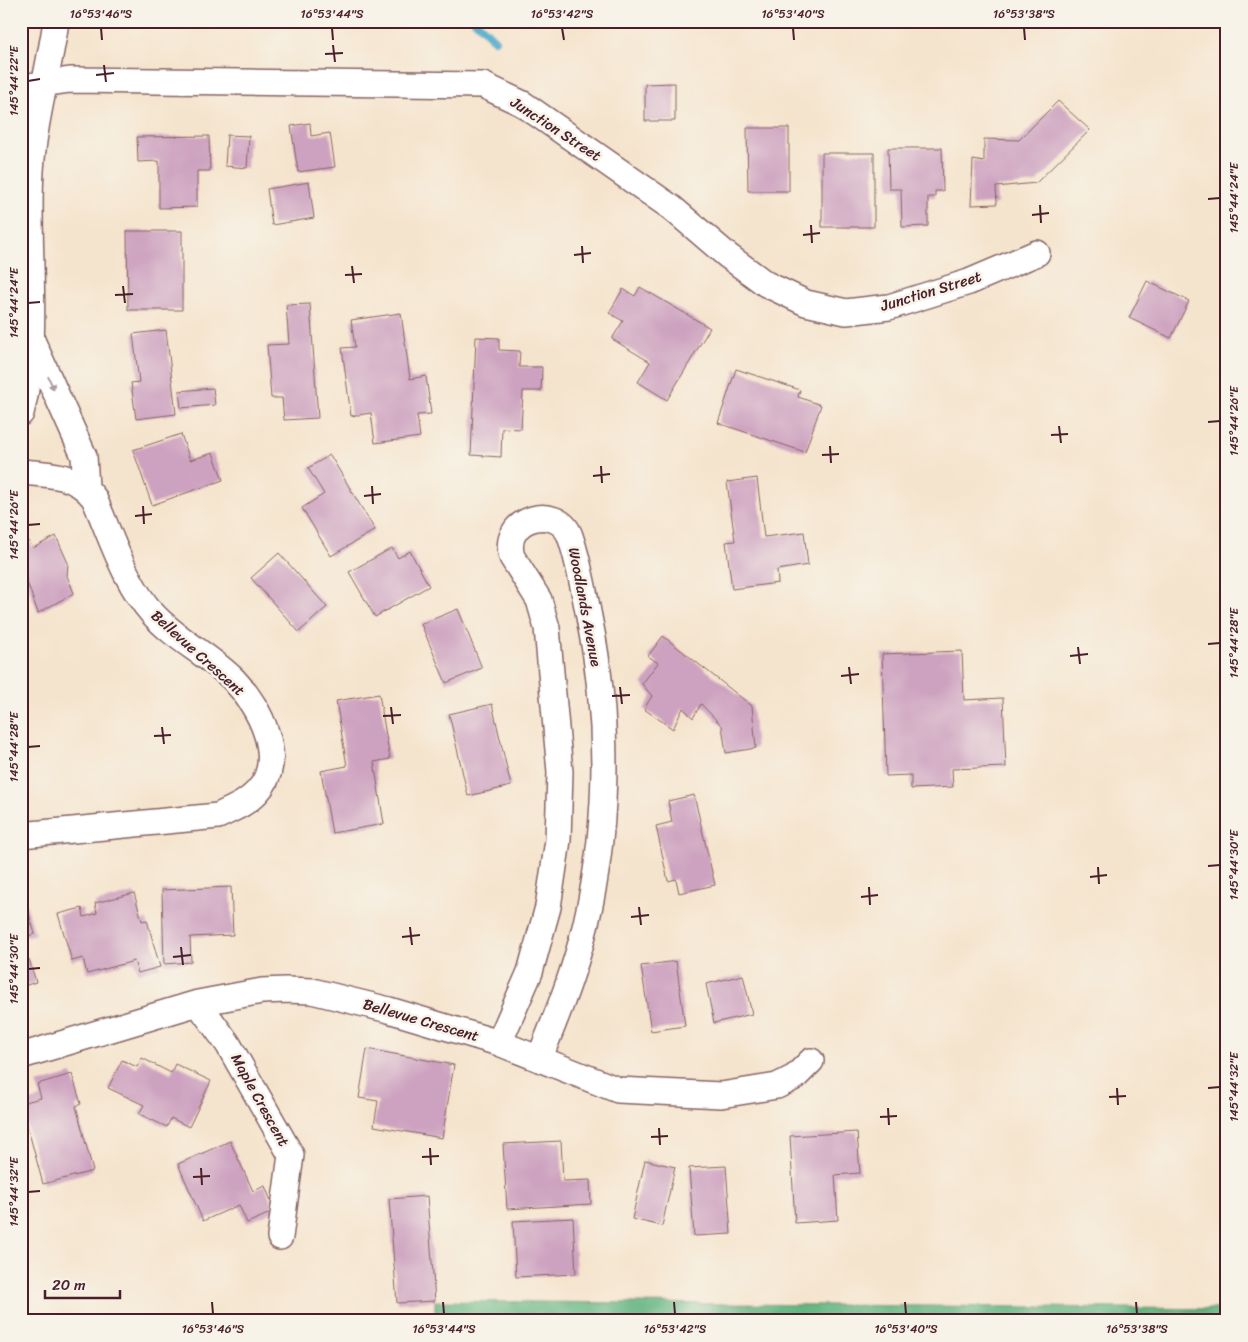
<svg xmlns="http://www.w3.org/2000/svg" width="1248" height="1342" font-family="Sriracha,sans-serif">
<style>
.forest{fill:#62b480;stroke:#566a56}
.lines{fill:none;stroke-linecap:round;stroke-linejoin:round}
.stream{stroke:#49a8c8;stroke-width:8}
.building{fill:#cda2c0}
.minor-casing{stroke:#866464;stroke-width:28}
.minor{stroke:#fff;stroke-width:25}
.oneway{fill:#ae9aa0}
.ticks{fill:none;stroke:#4a1f2b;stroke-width:2}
.labels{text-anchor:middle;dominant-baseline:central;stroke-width:5;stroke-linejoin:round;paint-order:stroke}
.street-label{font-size:15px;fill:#4a1f2b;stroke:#f7f3e8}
.neatline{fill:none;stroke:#4a1f2b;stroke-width:2}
.ticks-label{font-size:12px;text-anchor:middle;fill:#4a1f2b}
</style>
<rect width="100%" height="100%" fill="#f7f3e8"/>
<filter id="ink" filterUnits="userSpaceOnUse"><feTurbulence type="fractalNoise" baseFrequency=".02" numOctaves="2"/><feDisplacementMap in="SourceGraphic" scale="10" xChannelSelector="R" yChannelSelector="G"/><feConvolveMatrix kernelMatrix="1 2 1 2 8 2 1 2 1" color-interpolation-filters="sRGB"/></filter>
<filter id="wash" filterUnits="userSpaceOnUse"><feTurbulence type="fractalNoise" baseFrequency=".0096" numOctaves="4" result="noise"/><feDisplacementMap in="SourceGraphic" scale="20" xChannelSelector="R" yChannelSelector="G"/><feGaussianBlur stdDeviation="1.12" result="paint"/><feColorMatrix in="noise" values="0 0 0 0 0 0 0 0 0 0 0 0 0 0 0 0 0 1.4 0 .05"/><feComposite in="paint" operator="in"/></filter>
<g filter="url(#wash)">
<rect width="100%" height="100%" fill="#f5e4cd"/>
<!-- forest -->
<path class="forest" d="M435,1301L1227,1309V1321H435Z"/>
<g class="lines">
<!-- stream -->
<path class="stream" d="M475,21L495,40"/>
</g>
<g id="blocks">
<!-- building -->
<path class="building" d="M675,83V121H645V84Z
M1058,101L1090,130L1036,183L996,187L997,204L971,205L973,160L984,162V139L1019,140Z
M310,123L311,136L330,133L335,167L298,172L291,126Z
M747,128H789V191H748Z
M227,135L249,136L247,168L225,166Z
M209,136L210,171H197V207L159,208V161L138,162L137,137Z
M888,148H942L943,191H935V197H928V226L902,227L901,189H889Z
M822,153H874V227H822Z
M309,182L314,218L272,225L267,189Z
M127,231H182V310H128Z
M1147,281L1189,301L1171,338L1129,318Z
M640,287L710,328L667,400L638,382L650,362L612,339L623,321L609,313L623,289L635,296Z
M310,304L318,418L284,420L282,398H271L267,345L289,344L286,305Z
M401,313L410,379L426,376L431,414L417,415L420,437L375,443L371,413L351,416L342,348L355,347L351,320Z
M166,330L176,414L136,419L131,383L139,382L133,334Z
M476,337L499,338V350L520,351L519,367H542L541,391H523L521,429L502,428L501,457L471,455Z
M736,369L800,390L798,397L821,405L805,452L718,423Z
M213,388L215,405L181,408L179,391Z
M181,434L190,460L213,453L223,480L152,505L133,450Z
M330,455L375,530L331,556L302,508L324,494L308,468Z
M757,478L764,537L804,532L808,565L777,570L778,583L732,589L726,542L735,541L727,482Z
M56,536L68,563L67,576L74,593L38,613L21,565V544L29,541L33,548Z
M392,548L398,558L410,551L429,586L375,617L349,572Z
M279,553L327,607L299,632L251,578Z
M458,609L482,668L446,683L421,624Z
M663,636L752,706L756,748L726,753L722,726L701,704L693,718L683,708L673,729L644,709L652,696L642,684L658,663L648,656Z
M962,651L964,700L1003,698L1006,767L952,769L953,787L911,789V775L886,776L882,654Z
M379,694L390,759L374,762L384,824L332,833L321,771L347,766L336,701Z
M492,704L511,786L468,796L449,714Z
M21,739L25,779H21Z
M694,795L715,885L679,893L676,879L668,881L656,826L672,822L668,801Z
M231,887L233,935L190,937L191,962L164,964L162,890Z
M134,893L142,921L147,920L160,967L138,973L134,961L87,974L83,958L72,961L58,914L82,908L84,917L97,913L95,903Z
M26,904L35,934L21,938V905Z
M29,959L36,982L21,987V961Z
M676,961L685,1026L651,1031L641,966Z
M743,975L752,1014L714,1023L706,984Z
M367,1049L454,1065L442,1138L374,1126L378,1101L359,1098Z
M142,1058L171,1073L175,1064L211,1081L189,1127L171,1118L167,1127L139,1114L144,1105L108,1088L122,1060L137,1067Z
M72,1074L81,1104L76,1106L93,1171L43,1184L21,1103L41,1098L37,1084Z
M857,1132L860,1173L835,1175L838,1220L795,1223L790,1136Z
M230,1141L253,1191L265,1186L275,1211L247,1223L239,1205L203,1221L178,1164Z
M561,1141L563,1181L590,1180L591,1204L507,1209L503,1144Z
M645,1160L675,1167L662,1226L632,1219Z
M726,1166L731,1234L694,1236L689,1168Z
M427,1196L435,1301L397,1303L389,1199Z
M573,1218L576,1274L516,1277L513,1221Z"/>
</g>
</g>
<g filter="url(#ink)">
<use href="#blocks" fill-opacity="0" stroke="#866464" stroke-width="1"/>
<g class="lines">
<defs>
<path id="minor" d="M21,87L70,80L483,85L523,104L672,208L728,256L766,284L806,303L846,312L889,307L969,282L1037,253
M31,338L84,456L86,487
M21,413C41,337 26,249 31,171C34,120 49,71 56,21
M21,472C49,474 76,474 94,498C111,536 124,581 152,613C175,639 209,655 234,680C259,706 288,760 257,792C246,804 232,809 218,816L21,835
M198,1003L228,1044L291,1155L280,1237
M499,1043L530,972L548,907L558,840L560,772L547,628L539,600L512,557C500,517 558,503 570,536C579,562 584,591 589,617C611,724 609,839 581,943C570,983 555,1020 540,1057
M21,1056L198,1003L262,991L286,990L312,991L389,1010L499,1043L618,1090L721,1095L777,1086L795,1077L811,1061"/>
</defs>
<!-- minor casing -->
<use href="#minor" class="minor-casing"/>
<!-- minor -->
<use href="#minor" class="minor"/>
</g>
<!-- one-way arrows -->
<defs><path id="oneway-solid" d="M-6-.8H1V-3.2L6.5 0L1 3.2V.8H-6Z" transform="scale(1.25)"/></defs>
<use class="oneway" href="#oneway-solid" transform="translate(51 383) rotate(66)"/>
</g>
<!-- ticks -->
<path class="ticks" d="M101,28L102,40M332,28L333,40M562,28L564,40M793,28L794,40M1024,28L1025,40M333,45L335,62M325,54L343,53M104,65L106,82M96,75L114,73M28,81L40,79M1208,199L1220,198M1040,205L1041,223M1032,215L1049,213M811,225L812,243M803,235L820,233M582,246L583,263M574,255L591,253M352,266L354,283M345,275L362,274M123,286L125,303M115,295L133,294M28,303L40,302M1208,422L1220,421M1059,426L1061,443M1051,435L1068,434M830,446L831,463M822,455L839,454M601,466L602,483M593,476L610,474M372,486L373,504M364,496L381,494M143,506L144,524M135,516L152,514M28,525L40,524M1208,644L1220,643M1078,647L1080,664M1070,656L1088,654M849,667L851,684M841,676L859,674M620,687L622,704M612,696L630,695M391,707L393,724M383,716L401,715M162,727L164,744M154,736L171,735M28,747L40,746M1208,866L1220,865M1098,867L1099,884M1090,877L1107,875M869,887L870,905M861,897L878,895M639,907L641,925M631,917L649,915M410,927L412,945M402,937L420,935M181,947L183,965M173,957L191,955M28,969L40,968M1117,1088L1118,1105M1208,1088L1220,1087M1109,1097L1126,1096M888,1108L889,1125M880,1117L897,1116M659,1128L660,1145M651,1137L668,1136M430,1148L431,1165M422,1157L439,1156M201,1168L202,1185M193,1177L210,1176M28,1192L40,1191M212,1302L213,1314M443,1302L444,1314M674,1302L675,1314M905,1302L906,1314M1136,1302L1137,1314"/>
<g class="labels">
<!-- street labels -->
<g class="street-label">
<text transform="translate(556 129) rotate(33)">Junction Street</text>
<text transform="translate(931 291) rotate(-17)">Junction Street</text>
<text transform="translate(585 607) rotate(79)">Woodlands Avenue</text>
<text transform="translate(198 653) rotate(42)">Bellevue Crescent</text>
<text transform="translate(421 1020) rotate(16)">Bellevue Crescent</text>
<text transform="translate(260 1100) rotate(61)">Maple Crescent</text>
</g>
</g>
<!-- margin -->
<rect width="1248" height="1342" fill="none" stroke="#f7f3e8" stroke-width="55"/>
<!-- scale -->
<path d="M45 1290v8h75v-8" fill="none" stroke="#4a1f2b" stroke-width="2.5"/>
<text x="52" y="1290" font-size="15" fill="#4a1f2b" stroke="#f7f3e8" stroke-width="4" paint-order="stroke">20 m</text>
<rect x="28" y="28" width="1192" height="1286" class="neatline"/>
<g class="ticks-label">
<text x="101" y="18">16°53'46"S</text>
<text x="332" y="18">16°53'44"S</text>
<text x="562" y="18">16°53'42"S</text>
<text x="793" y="18">16°53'40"S</text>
<text x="1024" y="18">16°53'38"S</text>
<text transform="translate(14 81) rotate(-90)" y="4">145°44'22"E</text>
<text transform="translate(1234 198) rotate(-90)" y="4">145°44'24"E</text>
<text transform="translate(14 303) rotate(-90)" y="4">145°44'24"E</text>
<text transform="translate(1234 421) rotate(-90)" y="4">145°44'26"E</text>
<text transform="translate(14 525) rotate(-90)" y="4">145°44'26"E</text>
<text transform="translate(1234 643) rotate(-90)" y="4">145°44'28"E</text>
<text transform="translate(14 747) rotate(-90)" y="4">145°44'28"E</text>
<text transform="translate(1234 865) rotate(-90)" y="4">145°44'30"E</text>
<text transform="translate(14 969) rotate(-90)" y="4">145°44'30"E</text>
<text transform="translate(1234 1087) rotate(-90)" y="4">145°44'32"E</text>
<text transform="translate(14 1192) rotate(-90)" y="4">145°44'32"E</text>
<text x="213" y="1333">16°53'46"S</text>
<text x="444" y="1333">16°53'44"S</text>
<text x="675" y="1333">16°53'42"S</text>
<text x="906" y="1333">16°53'40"S</text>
<text x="1137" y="1333">16°53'38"S</text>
</g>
</svg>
